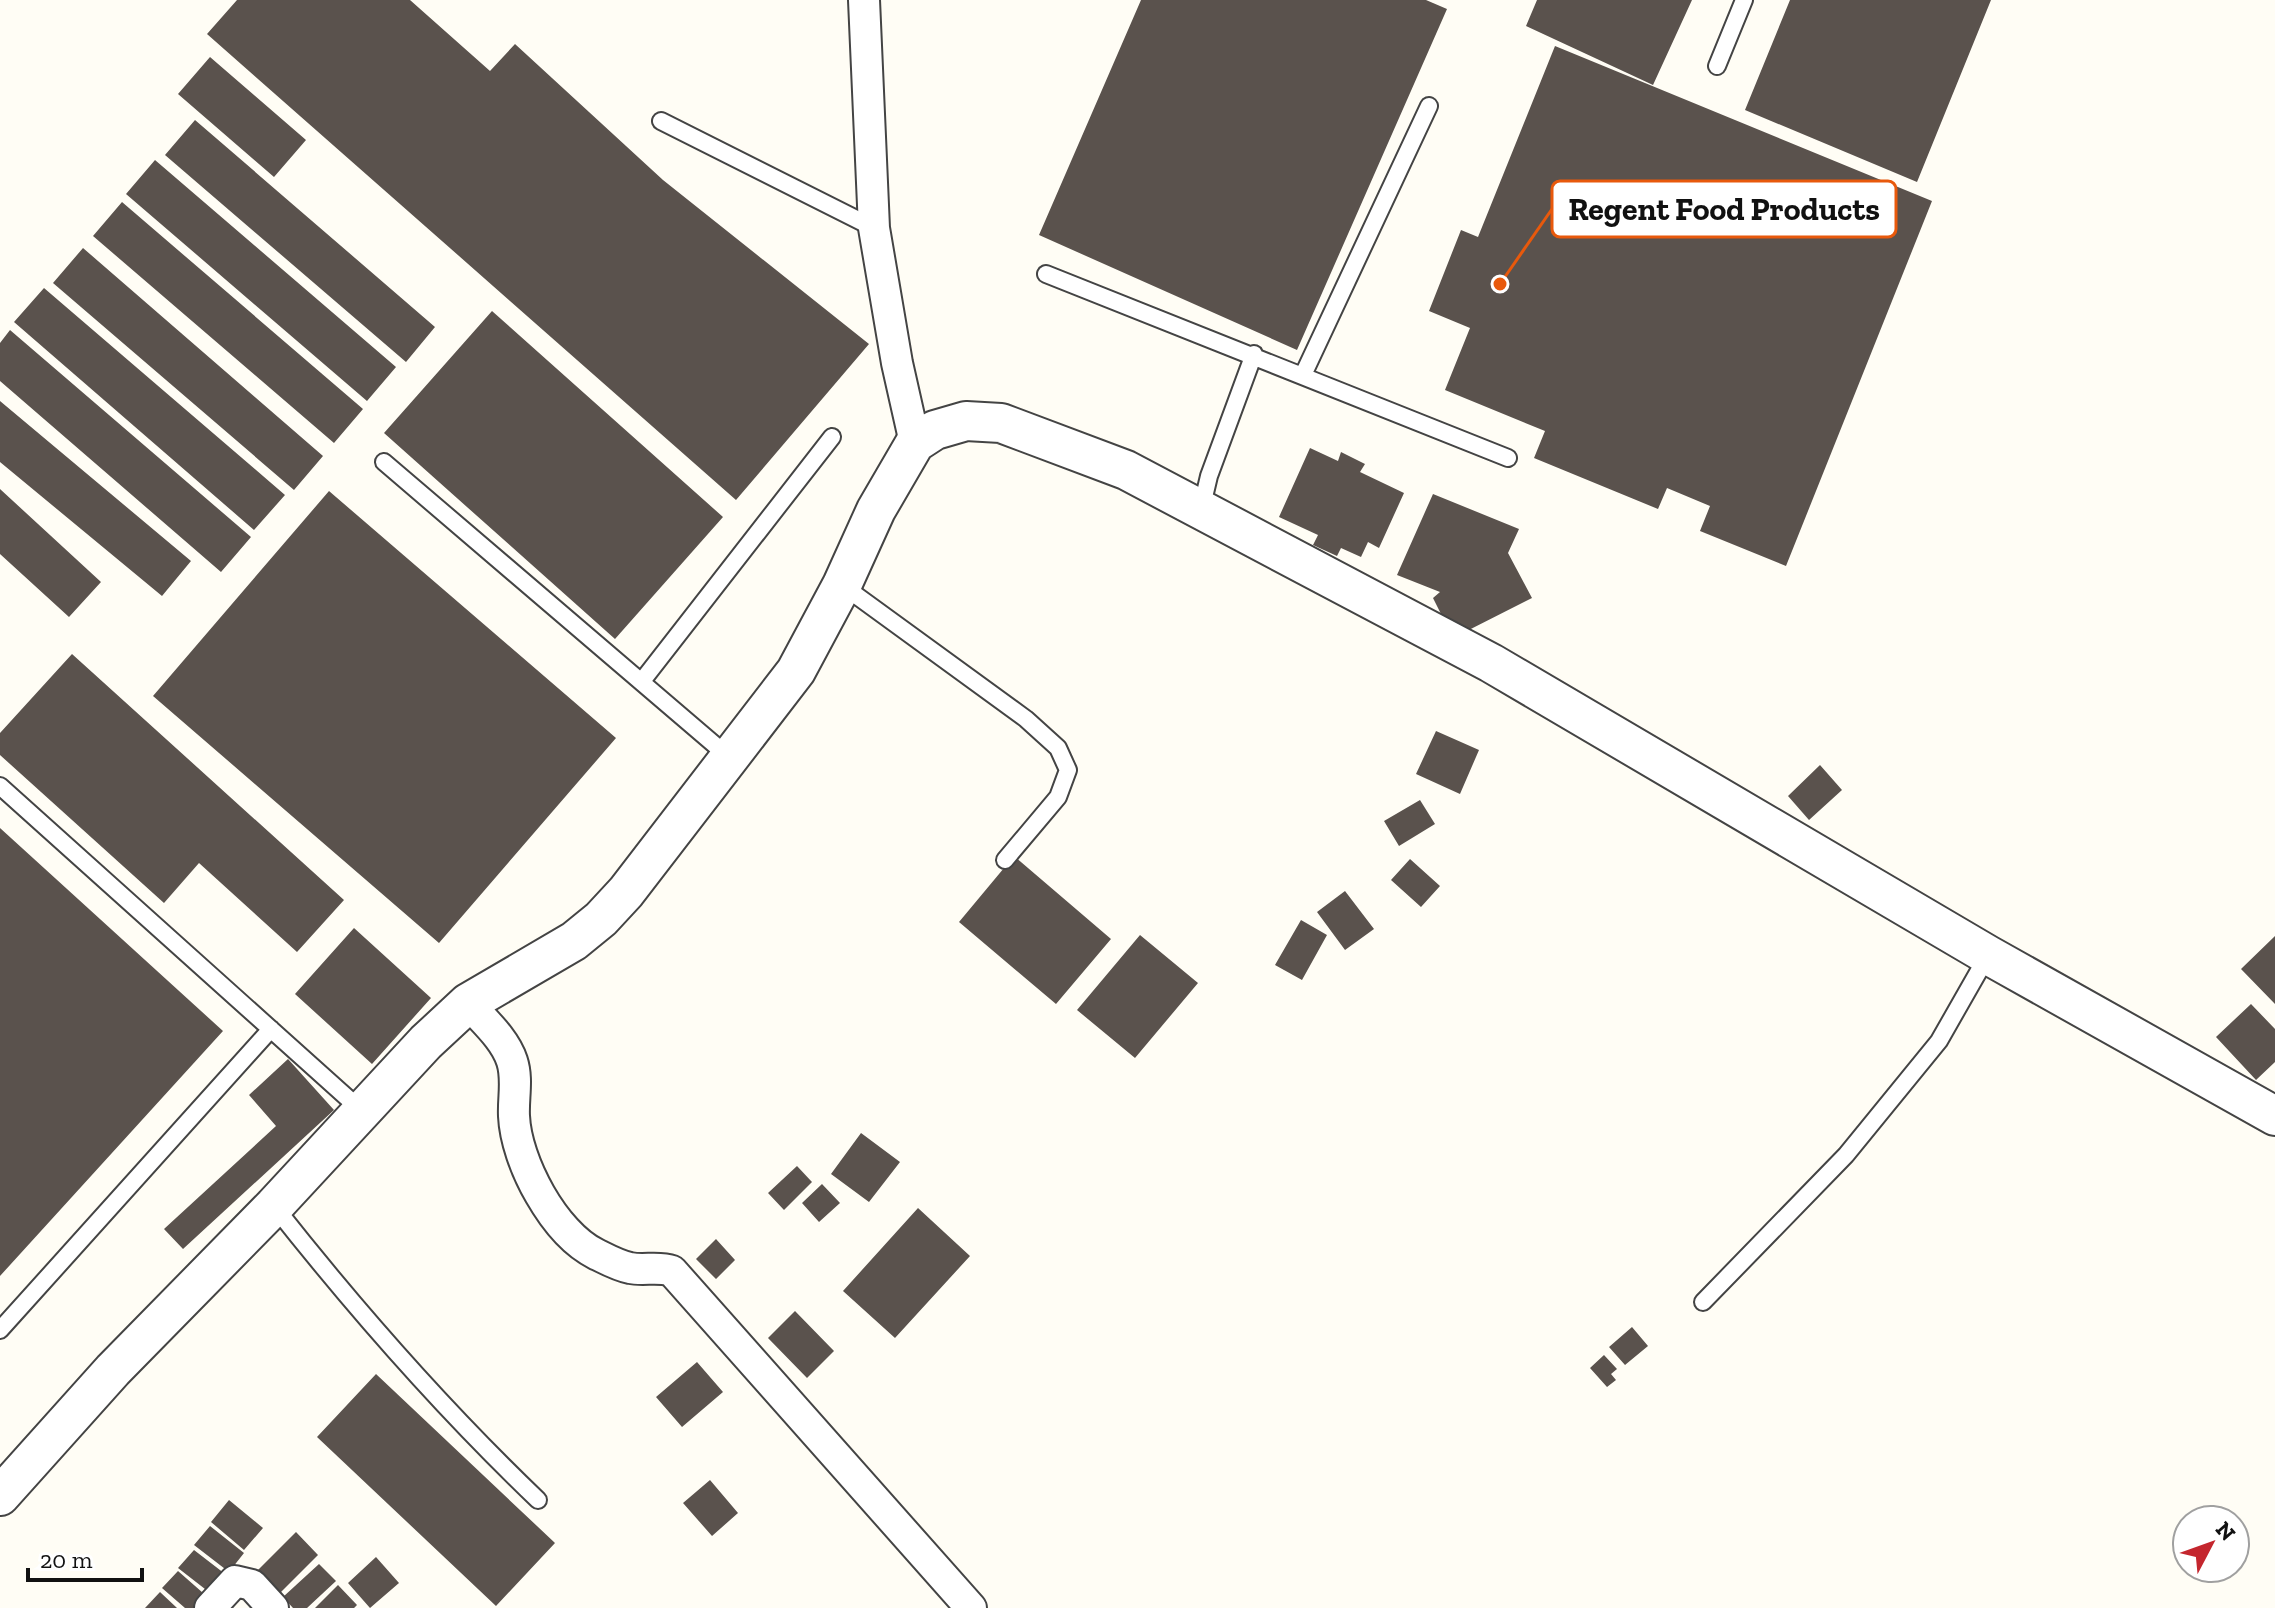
<svg xmlns="http://www.w3.org/2000/svg" width="2275" height="1608" font-family="'Zilla Slab',serif">
<style>
.building{fill:#5a524d}
.lines{fill:none;stroke-linecap:round;stroke-linejoin:round}
.service-casing{stroke:#444;stroke-width:20}
.minor-casing{stroke:#444;stroke-width:34}
.tertiary-casing{stroke:#444;stroke-width:42}
.service{stroke:#fff;stroke-width:16}
.minor{stroke:#fff;stroke-width:30}
.tertiary{stroke:#fff;stroke-width:38}
.leader{fill:none;stroke:#e8590c;stroke-width:3}
.callout-dot{fill:#e8590c;stroke:#fff;stroke-width:3}
.callout{fill:#fff;stroke:#e8590c;stroke-width:3}
.callout-label{font-size:32px;text-anchor:middle;font-weight:bold;fill:#111}
</style>
<rect width="100%" height="100%" fill="#fffdf5"/>
<!-- building -->
<path class="building" d="M237,0H410L490,71L515,44L663,180L869,344L736,500L207,34Z
M1141,0H1426L1447,9L1297,350L1039,235Z
M1537,0H1692L1653,85L1526,26Z
M1790,0H1991L1917,182L1745,110Z
M1555,46L1932,201L1786,566L1700,531L1710,506L1667,488L1658,509L1534,458L1545,431L1445,390L1470,328L1429,311L1461,230L1478,237Z
M210,57L306,140L274,177L178,94Z
M195,120L435,327L406,362L165,155Z
M155,160L396,367L367,401L126,194Z
M122,202L363,409L334,443L93,236Z
M83,248L323,456L294,490L53,283Z
M44,288L285,495L254,530L14,322Z
M492,311L723,517L615,639L384,433Z
M10,330L251,537L221,572L0,381V343Z
M0,401L191,561L162,596L0,462Z
M1310,448L1338,461L1341,452L1365,464L1360,472L1404,493L1379,548L1368,542L1361,557L1341,548L1337,556L1313,545L1318,535L1279,517Z
M0,489L101,582L69,617L0,554Z
M329,491L616,738L439,943L153,696Z
M1433,494L1519,529L1508,553L1532,598L1453,638L1433,598L1440,592L1397,575Z
M72,654L344,900L297,952L199,863L164,903L0,755V733Z
M1436,731L1479,750L1460,794L1416,774Z
M1820,765L1842,790L1809,820L1788,796Z
M1420,800L1435,824L1399,846L1384,821Z
M0,828L223,1031L0,1276Z
M1014,856L1111,939L1056,1004L959,922Z
M1410,859L1440,886L1421,907L1391,880Z
M1345,891L1374,929L1345,950L1317,912Z
M1301,920L1327,935L1302,980L1275,965Z
M354,928L431,998L372,1064L295,994Z
M1140,935L1198,983L1135,1058L1077,1010Z
M2275,936V1004L2241,969Z
M2251,1004L2275,1029V1062L2256,1080L2216,1037Z
M288,1059L334,1110L183,1249L164,1229L276,1126L249,1095Z
M861,1133L900,1162L869,1202L831,1174Z
M797,1166L812,1182L784,1210L768,1193Z
M822,1184L840,1203L819,1222L802,1203Z
M918,1208L970,1256L895,1338L843,1291Z
M716,1239L735,1260L716,1279L696,1259Z
M795,1311L834,1351L807,1378L768,1338Z
M1632,1327L1648,1346L1625,1365L1609,1347Z
M1604,1355L1617,1369L1611,1374L1616,1380L1607,1387L1590,1368Z
M697,1362L723,1392L682,1427L656,1397Z
M376,1374L555,1543L496,1606L317,1437Z
M710,1480L738,1513L712,1536L683,1503Z
M229,1500L263,1528L244,1550L211,1522Z
M210,1526L244,1553L229,1572L194,1545Z
M296,1532L318,1555L279,1594L256,1572Z
M194,1550L229,1577L214,1596L178,1568Z
M376,1557L399,1583L370,1608L348,1583Z
M319,1564L336,1581L307,1608H293L283,1597Z
M178,1571L211,1600L204,1608H185L162,1588Z
M338,1585L357,1605L354,1608H315Z
M160,1592L177,1608H145Z"/>
<g class="lines">
<defs>
<path id="service" d="M1717,66L1744,0
M661,121L874,228
M1046,274L1508,458
M1303,375L1429,106
M384,462L729,757
M1201,510L1209,476L1254,354
M842,585L1026,719L1058,748L1068,770L1058,797L1005,860
M642,681L832,437
M0,786L362,1111
M274,1206C356,1310 443,1409 538,1500
M1703,1302L1846,1155L1939,1041L1988,955
M0,1330L271,1029"/>
<path id="minor" d="M864,0L874,228L897,363L915,443
M468,1003C484,1021 505,1039 512,1061C518,1079 513,1098 514,1116C516,1162 554,1233 596,1254C606,1259 619,1266 630,1268C644,1271 658,1266 672,1271L971,1608
M210,1608L235,1581L252,1585L273,1608"/>
<path id="tertiary" d="M0,1496L113,1370L274,1206L426,1042L468,1003L574,941L601,919L626,892L796,671L842,585L876,510L915,443L935,430L966,421L1001,423L1126,470L1491,663L1988,955L2275,1116"/>
</defs>
<!-- service casing -->
<use href="#service" class="service-casing"/>
<!-- minor casing -->
<use href="#minor" class="minor-casing"/>
<!-- tertiary casing -->
<use href="#tertiary" class="tertiary-casing"/>
<!-- service -->
<use href="#service" class="service"/>
<!-- minor -->
<use href="#minor" class="minor"/>
<!-- tertiary -->
<use href="#tertiary" class="tertiary"/>
</g>
<!-- callouts -->
<path class="leader" d="M1500 284L1552 209"/>
<circle class="callout-dot" cx="1500" cy="284" r="8"/>
<rect class="callout" x="1552" y="181" width="344" height="56" rx="8"/>
<g class="callout-label">
<text x="1724" y="220">Regent Food Products</text>
</g>
<!-- north arrow -->
<g transform="translate(2211 1544) rotate(49)"><circle r="38" fill="#ffffff" stroke="#a0a0a0" stroke-width="2"/>
<path d="M0-6L14 30L0 20L-14 30Z" fill="#c4262e"/>
<text y="-12" font-size="22" font-weight="bold" text-anchor="middle" fill="#111111">N</text>
</g>
<!-- scale -->
<path d="M28 1568v12h114v-12" fill="none" stroke="#111111" stroke-width="4"/>
<text x="40" y="1568" font-size="24" fill="#111111" stroke="#ffffff" stroke-width="6" paint-order="stroke">20 m</text>
</svg>
